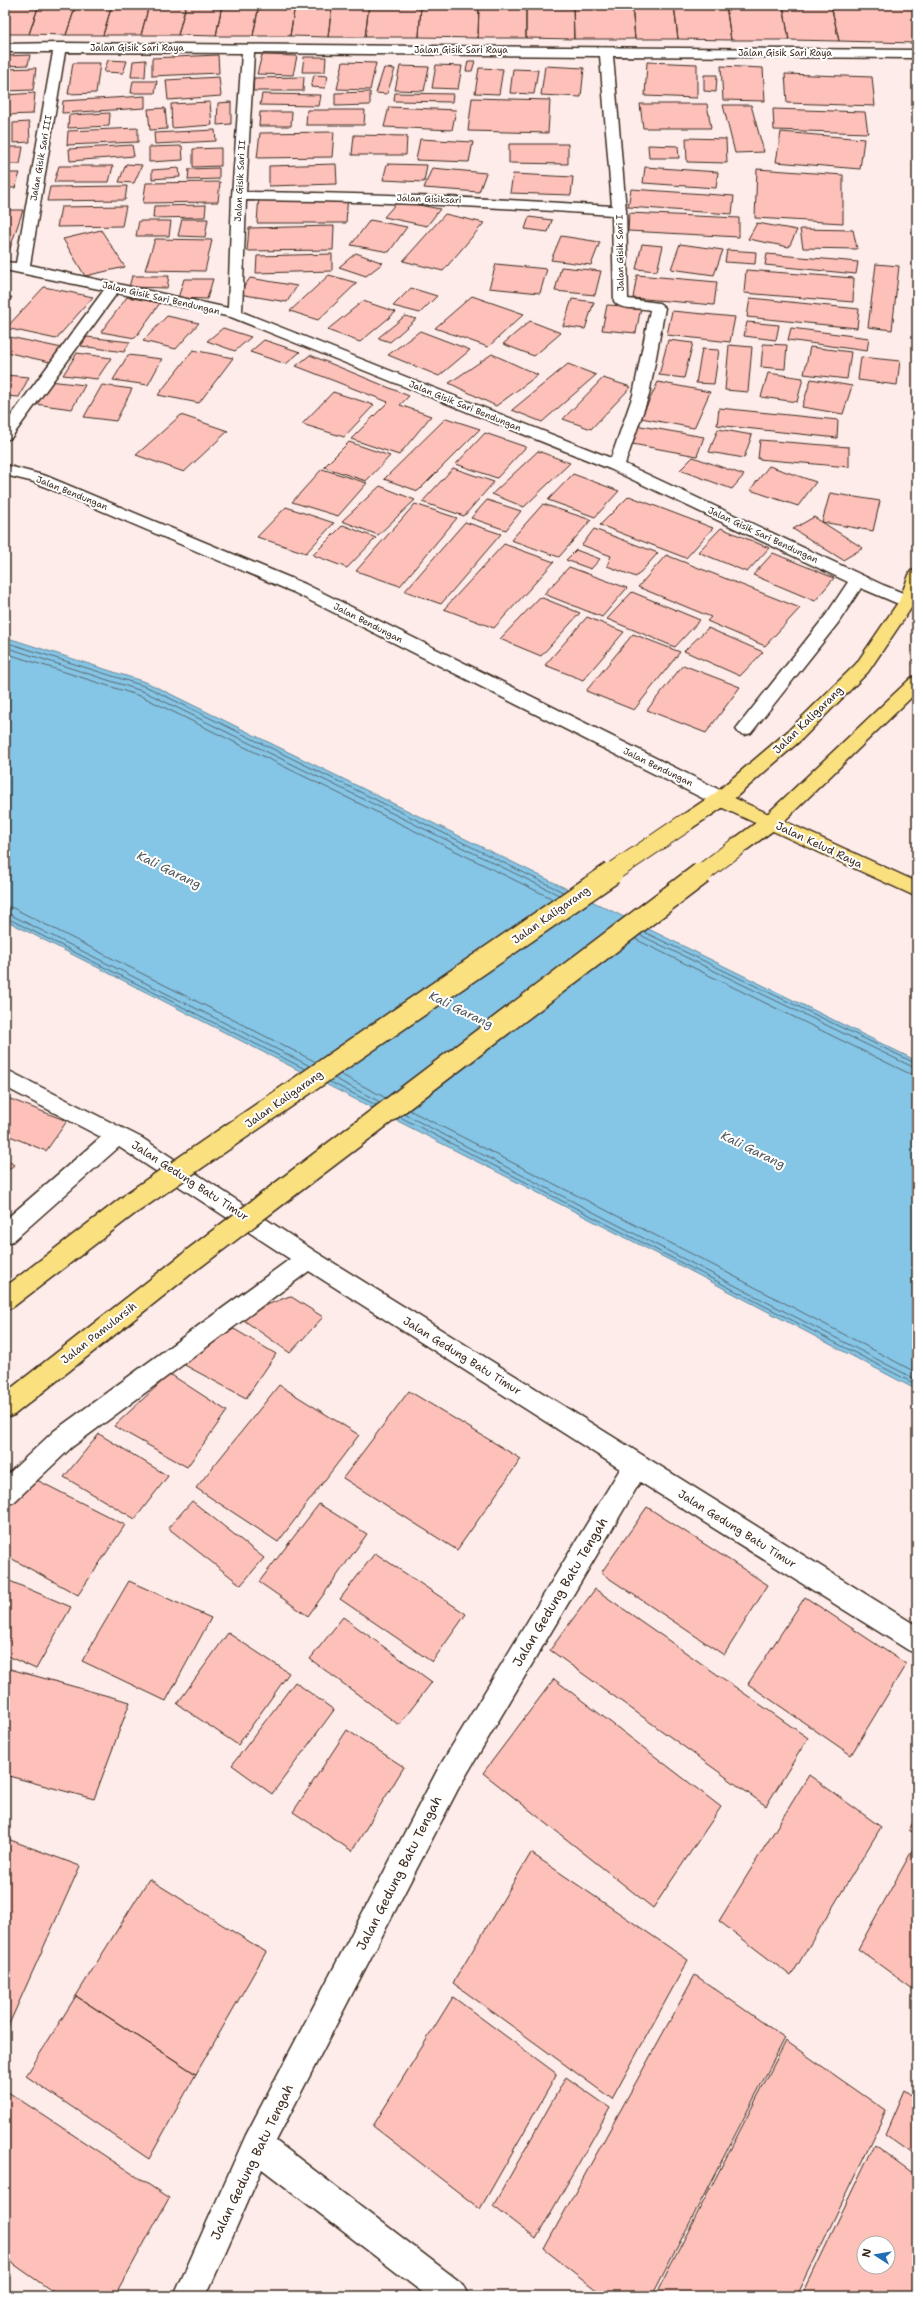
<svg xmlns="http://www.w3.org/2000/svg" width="922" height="2301" font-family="'Shantell Sans',sans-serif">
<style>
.water{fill:#85c5e6;stroke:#678796}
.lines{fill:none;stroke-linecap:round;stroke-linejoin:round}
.shore{stroke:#59686e;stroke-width:1}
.building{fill:#fdc1ba;stroke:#3b2a1e;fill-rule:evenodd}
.minor-casing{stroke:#3b2a1e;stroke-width:3}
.major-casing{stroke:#3b2a1e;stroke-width:3}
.highway-casing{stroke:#3b2a1e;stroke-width:3}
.minor{fill:#fff;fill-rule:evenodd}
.major{fill:#fbe080;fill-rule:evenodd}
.highway{fill:#fbe080;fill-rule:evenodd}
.highway-bridge-far1-casing{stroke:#3b2a1e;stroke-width:20;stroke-linecap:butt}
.highway-bridge-casing{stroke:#3b2a1e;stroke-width:25;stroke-linecap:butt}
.highway-bridge-far1{stroke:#fbe080;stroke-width:18}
.highway-bridge{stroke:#fbe080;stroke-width:22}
.labels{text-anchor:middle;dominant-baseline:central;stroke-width:4;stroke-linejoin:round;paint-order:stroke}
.far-street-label{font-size:9px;fill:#3b2a1e;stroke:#fff}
.street-label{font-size:11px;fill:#3b2a1e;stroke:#fff}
.water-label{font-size:12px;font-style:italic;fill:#51585a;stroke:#fff}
.near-street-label{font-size:13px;fill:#3b2a1e;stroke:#fff}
</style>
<rect width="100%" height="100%" fill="#feecea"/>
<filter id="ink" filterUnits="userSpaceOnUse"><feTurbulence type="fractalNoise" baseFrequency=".025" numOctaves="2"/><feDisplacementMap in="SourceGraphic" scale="8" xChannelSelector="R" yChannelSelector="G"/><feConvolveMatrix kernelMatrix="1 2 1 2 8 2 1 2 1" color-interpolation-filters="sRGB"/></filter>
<g filter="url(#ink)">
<!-- water -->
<path class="water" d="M5,637L148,683L917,1061V1390L683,1267L5,920Z"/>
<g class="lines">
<!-- shore -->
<path class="shore" d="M5,642L147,687L563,892
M5,647L145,692L559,895
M5,653L143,697L553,899
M5,906L13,908L316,1062
M5,912L310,1066
M5,917L305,1069
M644,932L917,1064
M640,935L917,1069
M635,939L908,1073L917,1075
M340,1074L386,1098
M334,1078L380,1102
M330,1082L376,1105
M409,1110L690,1253L917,1373
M404,1114L917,1380
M400,1117L917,1385"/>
</g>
<!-- building -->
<path class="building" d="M5,5H39L29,34H5Z
M39,5H76L66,35L29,34Z
M76,5H112L103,35H66Z
M112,5H149L141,35H103Z
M149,5H186L178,35H141Z
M186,5H222L216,36L178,35Z
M222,5H259L253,36H216Z
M259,5H295L290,36H253Z
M295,5H332L328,37L290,36Z
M332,5H369L365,37H328Z
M369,5H421L419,37H365Z
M421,5H479L478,38L419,37Z
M479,5H526V38H478Z
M526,5H573L574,39L526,38Z
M573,5H632L635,39H574Z
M632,5H674L678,39H635Z
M674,5H726L731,40L678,39Z
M726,5H783L789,40H731Z
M783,5H831L839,41L789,40Z
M831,5H914L913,43L839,41Z
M30,55L28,65L5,66V56Z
M218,55L219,73L152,76V58Z
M262,55L297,56L293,75L257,74Z
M304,57H326L325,72H302Z
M108,60L127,61L123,73L104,72Z
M146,60L145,77H131L133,61Z
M468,61H475L472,71H466Z
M343,62L376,63L370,90L337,89Z
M647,62L697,64V98L645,96Z
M73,63H100L96,93L68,94Z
M436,65L462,66L458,89L432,88Z
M400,66L429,67L424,91L395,90Z
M545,66L584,68L581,97L541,95Z
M721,66L763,68L765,101L723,100Z
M36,68L33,90L5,91V69Z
M384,68L395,69L387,94L376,93Z
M479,68L503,69L499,94L475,93Z
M513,69L538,70L534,94L510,93Z
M785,74L872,77L875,106L787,103Z
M314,75L328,76L325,88L311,87Z
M704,75H717L716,92L704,91Z
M219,77L221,96L168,100L166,80Z
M304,77L303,91H253L254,78Z
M133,81H157L155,93H131Z
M370,92V105L335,106V93Z
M35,93L33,114L5,115V95Z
M395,93L453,94L452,102L394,101Z
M262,94L321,95L319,106L260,105Z
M145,96V108L62,113L63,101Z
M472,98L550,100L548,133L468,131Z
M210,102L212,125L172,128L171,104Z
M231,102V124L217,125L218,103Z
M640,104H707L711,128H643Z
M723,105H751L764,152L735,153Z
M389,107L456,110L452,130L384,127Z
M165,108L167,129L150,130L148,109Z
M773,109L865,112L868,133L774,130Z
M307,110H365L364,125H306Z
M260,112H292L291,126H259Z
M110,113L109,126L68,128L69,115Z
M29,122L30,142L13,143V123Z
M138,128V142L67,145L68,131Z
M215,130L216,141L155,144L154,133Z
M334,132L332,157L257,158L260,133Z
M781,132L864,139L860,169L776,162Z
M354,135L407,136L406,155H352Z
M686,138L726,139L727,163L687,162Z
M420,139L473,142L469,162L416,160Z
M509,144H568V164L509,163Z
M132,145L134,156L70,161L69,149Z
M648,145L678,146L679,158H649Z
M182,146L183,160L149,162V147Z
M5,147H23L20,164H5Z
M221,148V166L193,167V149Z
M126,164L142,165L134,183L119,182Z
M336,164L337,184L269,186V166Z
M387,164L427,165L424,182L383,180Z
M59,166H113L109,182H54Z
M645,167L718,172L716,188L643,183Z
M179,168L180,177L152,179V170Z
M219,168V179L188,180L189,169Z
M432,168L486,173L479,192L424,188Z
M757,169L843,175V223L755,218Z
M5,173H20L15,188H5Z
M513,174L573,177L571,195L510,193Z
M220,182L218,202L143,203L146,183Z
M127,186L125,200L47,201L50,187Z
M631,189L734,196L732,214L628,207Z
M348,194L346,223H257L259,195Z
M398,201L440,209L427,226L384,217Z
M206,205L205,217L153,218L154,206Z
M126,206L122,226L57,227L61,207Z
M5,210H23L8,254L5,253Z
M629,213L739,218V237L628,231Z
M445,214L484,223L443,271L403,261Z
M529,217L552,220L548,232L525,229Z
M182,219H208L205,237L178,236Z
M370,220L407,227L389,252L351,245Z
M139,221H171L169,236H136Z
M757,223L797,230L789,247L748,239Z
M334,226L333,250L247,251L249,228Z
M800,229L853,230L857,249L803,248Z
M101,230L125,267L85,276L63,239Z
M561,236L600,242L591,265L551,260Z
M155,239L212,240L205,271L145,270Z
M642,244L663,246L657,271L636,269Z
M680,244L723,250L714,275L671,269Z
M727,250L756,252L755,264L725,262Z
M356,253L383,263L366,276L339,267Z
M332,254V271L256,273L257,256Z
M767,254L858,262L856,274L765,265Z
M496,264L547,269L540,293L489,288Z
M876,264L899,266L892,330L868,327Z
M561,267L601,271L595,295L555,291Z
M746,270L854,278L853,302L744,293Z
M329,275L357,283L318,320L290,311Z
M637,275L717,282L714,305L633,298Z
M132,276H169L167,288L129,287Z
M250,278L297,286L287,302L239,294Z
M184,279H213L207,299L178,298Z
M44,287L93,297L56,339L6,328Z
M411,288L437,296L420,313L393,306Z
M472,296L524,314L488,347L435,328Z
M5,297H12L5,309Z
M127,297L160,303L135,338L101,332Z
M750,298L859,309L857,328L747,317Z
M572,299L594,302L585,329L563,326Z
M363,301L396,312L360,342L327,330Z
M607,305L641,307L636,333L602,330Z
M672,311L735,317L730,342L667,335Z
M167,316L199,323L176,349L143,341Z
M405,316L416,319L390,342L378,338Z
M530,321L561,333L534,356L503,344Z
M747,322L779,325L776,340L744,336Z
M223,328L251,337L235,351L207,341Z
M791,328L869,338L867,351L788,340Z
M420,331L470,350L439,376L388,355Z
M5,336L62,348L50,362L5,352Z
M87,337L130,342L124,352L81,346Z
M264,340L300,352L286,364L250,352Z
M668,340L693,343L684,378L659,375Z
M763,344L787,345L785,369L761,367Z
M729,345L752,347L748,392L725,390Z
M810,347L851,352L847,379L804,374Z
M702,349L719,350L714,384L696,383Z
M193,350L233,358L199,403L158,395Z
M77,353L111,358L97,379L63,375Z
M492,354L538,375L496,406L449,383Z
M128,355L162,359L148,385L113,380Z
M310,355L409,396L400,405L431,416L399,455L351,439L388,402L296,366Z
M861,357L900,361L897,385L858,380Z
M568,364L596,375L542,422L512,410Z
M768,373L803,378L797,402L761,397Z
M5,375L29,377L19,397L5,396Z
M603,378L631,387L591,429L563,419Z
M811,379L852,386L843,414L802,407Z
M49,381L85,385L72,409L35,404Z
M658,382L710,392L694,428L641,418Z
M102,385L132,389L116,421L84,417Z
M333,392L374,405L344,437L302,424Z
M719,408L838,420L837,438L717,425Z
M181,415L228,431L184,472L136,455Z
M446,418L480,429L418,491L384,479Z
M635,425L704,437L697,456L627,443Z
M718,429L752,435L744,458L709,452Z
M485,433L526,447L497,478L456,464Z
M760,440L849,447V467L758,459Z
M349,442L390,456L366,481L324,467Z
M538,451L570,463L524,507L492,494Z
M693,457L744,475L732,489L680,470Z
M769,466L816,482L798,506L750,490Z
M453,468L494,482L464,516L422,502Z
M322,469L367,483L338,516L292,502Z
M573,474L619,491L595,517L548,500Z
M380,486L415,500L378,535L342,521Z
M830,493L880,501L873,531L822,522Z
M629,496L713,528L686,558L600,525Z
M487,500L521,511L506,530L471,518Z
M415,504L457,518L400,586L356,571Z
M543,504L591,520L559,557L511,540Z
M286,507L334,523L306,553L257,537Z
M814,517L863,548L843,560L793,529Z
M465,522L501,534L441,604L405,591Z
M343,525L376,538L347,568L313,555Z
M721,528L769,548L747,572L698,552Z
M594,529L658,553L636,577L607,566L611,556L582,545Z
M504,544L554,562L494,628L444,609Z
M576,550L600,559L591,569L566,560Z
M773,553L834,578L815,601L753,575Z
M666,555L800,608L765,646L707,621L711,617L638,587Z
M569,567L627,588L602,617L544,594Z
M632,592L700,620L675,647L607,619Z
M540,597L580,613L541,656L500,639Z
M587,617L624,632L583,680L545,665Z
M708,628L763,652L740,676L684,651Z
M633,634L680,652L634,710L586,691Z
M683,665L740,687L706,733L647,710Z
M5,1097L67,1121L46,1151L5,1134Z
M5,1158L14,1165L5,1173Z
M290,1296L323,1317L290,1353L238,1316Z
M234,1329L276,1354L246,1398L179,1362Z
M170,1374L227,1411L187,1467L114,1426Z
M279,1385L359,1435L278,1542L196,1488Z
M409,1391L521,1459L457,1550L343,1478Z
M99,1434L168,1476L135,1519L64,1477Z
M27,1475L125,1525L78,1595L5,1555V1507Z
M192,1501L264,1558L241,1585L168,1528Z
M319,1504L367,1534L308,1616L259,1582Z
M647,1507L768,1585L724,1655L601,1573Z
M375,1553L466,1614L432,1662L340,1599Z
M5,1579L71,1607L36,1669L5,1655Z
M129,1581L211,1618L166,1701L82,1661Z
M595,1589L808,1738L766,1806L550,1650Z
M805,1597L906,1664L851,1755L748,1684Z
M343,1617L432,1682L399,1725L310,1659Z
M228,1633L289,1673L238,1745L177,1704Z
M10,1669L130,1702L94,1799L5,1775V1681Z
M554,1679L721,1807L653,1908L483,1773Z
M295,1682L334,1710L272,1794L232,1765Z
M347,1730L404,1767L352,1851L293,1812Z
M809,1775L881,1827L791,1976L719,1921Z
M917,1815V1835L909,1830Z
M5,1838L80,1866L6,2031H5Z
M914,1847L917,1849V1992L858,1949Z
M531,1853L688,1960L612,2099L453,1983Z
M149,1879L266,1952L196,2074L76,1996Z
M695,1975L785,2038L652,2296H604L544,2249Z
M76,1996L196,2074L149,2159L26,2076Z
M453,1997L557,2074L480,2209L373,2126Z
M786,2041L886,2111L797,2296H655Z
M566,2077L610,2108L536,2239L493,2206Z
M5,2090L169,2198L115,2296H59L5,2258Z
M904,2090L917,2099V2157L885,2134Z
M874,2145L917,2176V2296H802ZM864,2243H888V2267H864Z"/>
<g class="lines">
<defs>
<path id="minor" d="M60,43L917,50V58L613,56L626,211L628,299L659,303L665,308L649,395L625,464L883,585L913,597L916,601L913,605L907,607L901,605L861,588L838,623L751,733L745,735L739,733L736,729L739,725L826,615L848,582L610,469L231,317L117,293L11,438L5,440V424L104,290L5,270V262L16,263L53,52H5V44ZM65,52L242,53L232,196L228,308L30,265ZM254,53L600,56L612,206C490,198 368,193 246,192ZM246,200C368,201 490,206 612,215L614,301C620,311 640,307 650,310L633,395L611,458L242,312Z
M5,465L46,476L305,584L728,794L730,799L728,804L721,806L714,804L293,592L34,482L5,475Z
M5,1069L142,1138L316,1252L917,1626V1654L908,1650L640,1482L458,1789L276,2141L464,2285L469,2296H427L262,2169L206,2296H174L246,2135L438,1769L620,1469L309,1271L72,1447L14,1502L5,1506V1477L54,1431L290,1259L119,1147L13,1241L5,1244V1220L101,1137L5,1087Z"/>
<path id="major" d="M721,792L917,882V897L714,804L712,799L714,794Z"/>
<path id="highway" d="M917,570L916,601L868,672L802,739L728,804L692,828L685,830L678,828L675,823L678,818L714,794L788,731L856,664L899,601L909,575L911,571Z
M917,676V692L778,827L745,851L738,853L731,851L728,846L731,841L764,817L911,678Z
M133,1193L141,1195L144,1202L141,1209L13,1307L5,1310V1287L125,1195Z
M193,1249L201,1252L204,1259L201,1266L14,1415L5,1418V1393L185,1252Z"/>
</defs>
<!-- minor casing -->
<use href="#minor" class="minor-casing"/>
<!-- major casing -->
<use href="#major" class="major-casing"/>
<!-- highway casing -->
<use href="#highway" class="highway-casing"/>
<!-- minor -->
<use href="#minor" class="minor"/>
<!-- major -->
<use href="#major" class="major"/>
<!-- highway -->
<use href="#highway" class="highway"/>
<defs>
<path id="highway-bridge-far1" d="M610,874L685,823
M701,874L738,846"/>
<path id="highway-bridge" d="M133,1202L612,873
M193,1259L702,873"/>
</defs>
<!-- highway-bridge-far1 casing -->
<use href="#highway-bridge-far1" class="highway-bridge-far1-casing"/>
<!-- highway-bridge casing -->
<use href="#highway-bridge" class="highway-bridge-casing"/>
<!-- highway-bridge-far1 -->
<use href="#highway-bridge-far1" class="highway-bridge-far1"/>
<!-- highway-bridge -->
<use href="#highway-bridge" class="highway-bridge"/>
</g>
</g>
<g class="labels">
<!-- far-street labels -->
<g class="far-street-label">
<text x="137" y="48">Jalan Gisik Sari Raya</text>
<text x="461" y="50">Jalan Gisik Sari Raya</text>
<text x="785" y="53">Jalan Gisik Sari Raya</text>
<text transform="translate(41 158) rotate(-80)">Jalan Gisik Sari III</text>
<text transform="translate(240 181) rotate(-87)">Jalan Gisik Sari II</text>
<text transform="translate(429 199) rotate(2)">Jalan Gisiksari</text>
<text transform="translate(620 253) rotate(-91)">Jalan Gisik Sari I</text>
<text transform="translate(161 298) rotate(13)">Jalan Gisik Sari Bendungan</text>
<text transform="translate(465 406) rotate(22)">Jalan Gisik Sari Bendungan</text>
<text transform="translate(72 493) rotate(22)">Jalan Bendungan</text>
<text transform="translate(763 535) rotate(25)">Jalan Gisik Sari Bendungan</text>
<text transform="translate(368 623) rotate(27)">Jalan Bendungan</text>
<text transform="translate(658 767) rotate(26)">Jalan Bendungan</text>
</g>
<!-- street labels -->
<g class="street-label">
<text transform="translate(808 720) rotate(-44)">Jalan Kaligarang</text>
<text transform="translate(819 845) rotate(25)">Jalan Kelud Raya</text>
<text transform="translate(551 915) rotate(-35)">Jalan Kaligarang</text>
<text transform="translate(284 1099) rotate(-35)">Jalan Kaligarang</text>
<text transform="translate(190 1181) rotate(33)">Jalan Gedung Batu Timur</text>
<text transform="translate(99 1333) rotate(-38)">Jalan Pamularsih</text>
<text transform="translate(462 1356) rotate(32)">Jalan Gedung Batu Timur</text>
<text transform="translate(737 1529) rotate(32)">Jalan Gedung Batu Timur</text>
</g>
<!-- water labels -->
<g class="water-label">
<text transform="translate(169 870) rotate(26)">Kali Garang</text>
<text transform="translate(461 1010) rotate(26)">Kali Garang</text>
<text transform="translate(753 1150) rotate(26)">Kali Garang</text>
</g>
<!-- near-street labels -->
<g class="near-street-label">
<text transform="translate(560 1592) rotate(-59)">Jalan Gedung Batu Tengah</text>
<text transform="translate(399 1873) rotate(-63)">Jalan Gedung Batu Tengah</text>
<text transform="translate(252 2162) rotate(-64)">Jalan Gedung Batu Tengah</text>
</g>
</g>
<!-- margin -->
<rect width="922" height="2301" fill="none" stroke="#fff" stroke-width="20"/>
<rect x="10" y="10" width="902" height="2281" fill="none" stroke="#3b2a1e" stroke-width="1.5" filter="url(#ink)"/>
<!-- north arrow -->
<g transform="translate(876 2255) rotate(282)"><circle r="19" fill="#ffffff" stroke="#b1aaa5"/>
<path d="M0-3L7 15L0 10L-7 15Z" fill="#1f6fb2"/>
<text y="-6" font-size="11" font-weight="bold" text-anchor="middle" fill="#3b2a1e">N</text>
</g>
</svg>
